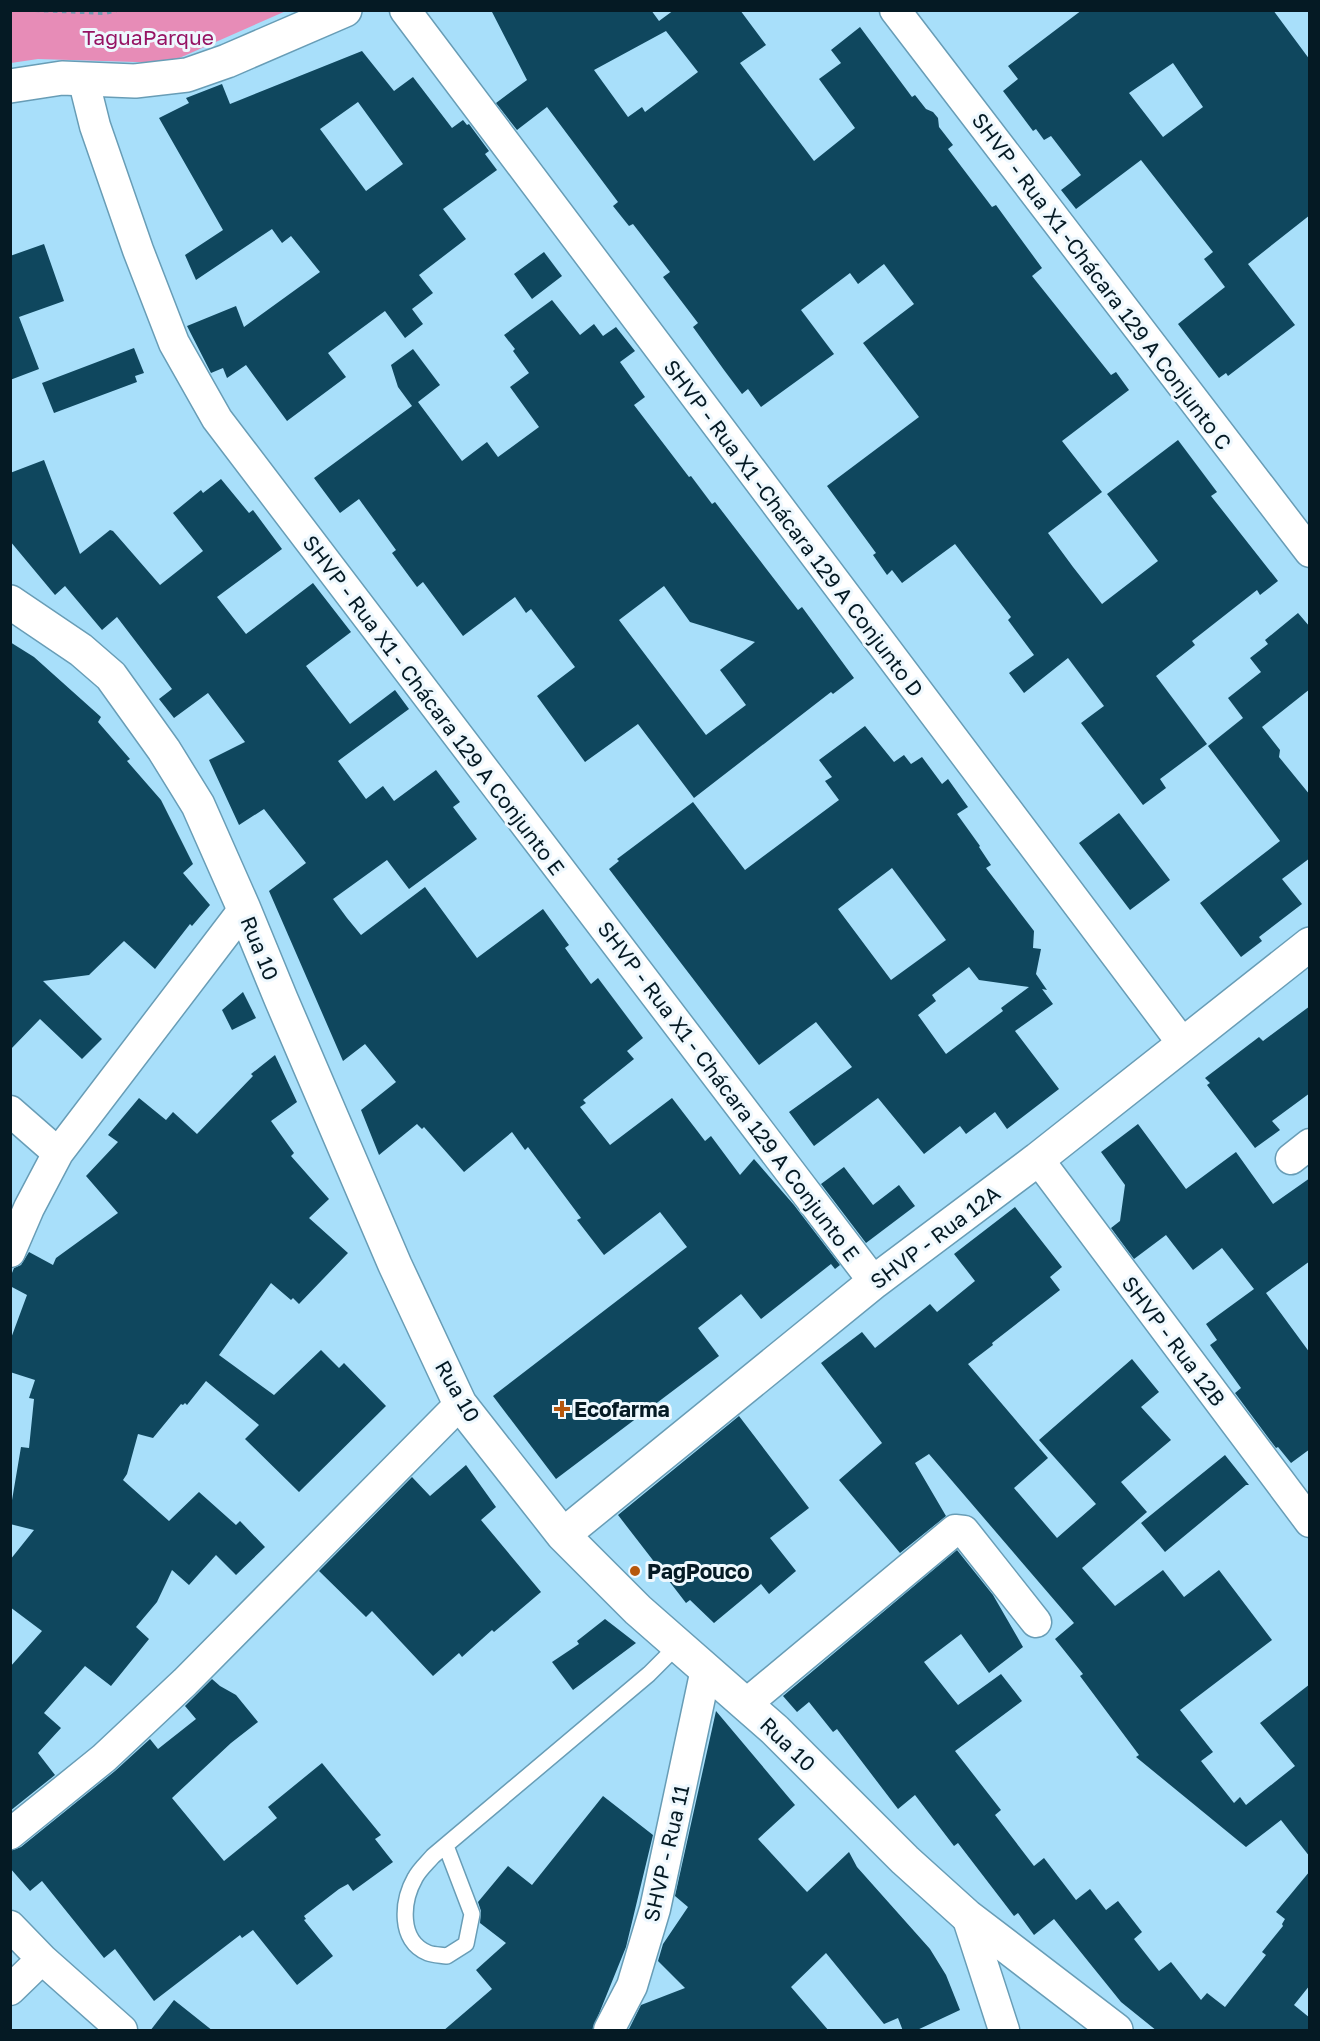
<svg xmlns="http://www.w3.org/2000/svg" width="1320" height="2041" font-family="'Golos Text',sans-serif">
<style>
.green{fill:#e78cb7}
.building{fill:#0f475e;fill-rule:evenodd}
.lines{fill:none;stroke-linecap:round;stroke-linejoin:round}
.lane-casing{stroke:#689db6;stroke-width:18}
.street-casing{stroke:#689db6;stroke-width:33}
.secondary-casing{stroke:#689db6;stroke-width:36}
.path{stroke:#709bb1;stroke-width:4;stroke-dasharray:4.5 4.5;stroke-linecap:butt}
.lane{stroke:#fff;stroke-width:15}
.street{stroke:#fff;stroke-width:30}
.secondary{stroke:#fff;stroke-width:33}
.poi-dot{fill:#b6570c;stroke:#eef8fe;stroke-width:2}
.labels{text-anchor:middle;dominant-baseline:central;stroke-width:6;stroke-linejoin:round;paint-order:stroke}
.park-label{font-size:21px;fill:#961363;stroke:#eef8fe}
.street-label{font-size:21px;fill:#051a24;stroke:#eef8fe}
.poi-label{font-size:21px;font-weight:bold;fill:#051a24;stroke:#eef8fe;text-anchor:start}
</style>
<rect width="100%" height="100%" fill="#a8dffa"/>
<!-- green -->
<path class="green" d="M10,11H286L168,63L38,59L11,63Z"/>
<!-- building -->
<path class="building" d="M491,10H651L659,21L674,10H740L766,45L740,63L814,161L855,128L819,79L841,63L831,50L860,27L912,97L915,95L926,109L933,112L938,118L939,127L953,145L948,149L992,207L996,205L1042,268L1032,276L1111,375L1116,372L1129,390L1062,441L1102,492L1048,533L1073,567L1102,604L1158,561L1107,494L1178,440L1217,492L1211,496L1278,581L1260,595L1257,590L1192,641L1195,645L1156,676L1207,744L1160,779L1166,788L1143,805L1081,723L1104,706L1068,658L1024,693L1009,673L1034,655L1008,620L1011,617L955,544L902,583L892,570L887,575L873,555L876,553L827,486L919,417L863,343L914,304L884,264L858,284L850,273L801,310L834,354L761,407L748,389L742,394L724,370L693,327L698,323L663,277L670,272L633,224L629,226L613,206L618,202L547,107L517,130L496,103L527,80ZM666,31L698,72L645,112L642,107L628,117L594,70Z
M1082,10H1273L1310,60V215L1248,264L1295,325L1228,376L1226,373L1219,378L1178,324L1225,287L1204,259L1213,252L1141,160L1076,209L1061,190L1081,175L1051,136L1044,140L1036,129L1033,131L1003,91L1018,79L1008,66ZM1173,63L1203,107L1163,137L1129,93Z
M362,51L394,91L413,77L452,128L463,120L467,125L469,124L489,151L485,154L497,170L443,209L466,239L419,275L433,293L412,309L423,324L405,338L385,311L328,353L346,377L287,421L246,365L227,378L223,368L211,373L187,326L236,306L244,327L320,272L291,236L282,243L272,229L196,280L185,255L223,230L159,118L189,103L186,98L222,84L230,104ZM358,102L403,164L366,191L320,129Z
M44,244L64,301L19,317L39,369L10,380V256Z
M544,252L562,276L532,299L514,274Z
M552,300L580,335L594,324L603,336L616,327L635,351L620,362L645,397L634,405L689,477L691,476L712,504L715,502L798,610L802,607L854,678L833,694L831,692L694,798L638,724L585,762L537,696L575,667L531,609L526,613L515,597L463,636L423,582L417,587L392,553L396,550L359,499L340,513L314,478L412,406L398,387L391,365L413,349L440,385L418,402L462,461L487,442L498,457L539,427L510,387L529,373L513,351L515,349L504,335ZM664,586L690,622L755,642L720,670L746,705L706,735L619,620Z
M134,348L144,373L135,376L137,382L54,413L42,383Z
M44,460L80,554L110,530L113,531L160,585L203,551L173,513L201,490L203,493L221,479L249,513L253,510L282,549L217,597L246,634L313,583L351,632L306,666L350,724L395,690L409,709L338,761L366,799L383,786L394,801L436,770L460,802L453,807L477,839L409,889L387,860L333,899L347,918L361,935L425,887L477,958L543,909L569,945L565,948L591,984L598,978L643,1038L627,1051L634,1059L583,1100L586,1103L580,1107L610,1145L672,1098L705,1141L711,1136L740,1175L754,1159L794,1205L840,1265L835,1269L831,1264L761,1319L741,1294L698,1328L719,1356L556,1479L493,1396L687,1247L660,1212L604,1255L577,1220L581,1218L528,1147L525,1150L512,1132L464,1172L424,1127L422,1129L417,1124L379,1155L361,1110L396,1082L365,1044L343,1061L269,891L306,863L264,809L239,825L209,760L245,742L208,693L174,718L159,699L172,689L117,617L102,630L65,586L55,595L10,541V473Z
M1298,613L1310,627V689L1262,727L1280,750L1279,757L1310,795V858L1282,879L1302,904L1259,937L1262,941L1241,957L1200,903L1280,841L1208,746L1243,718L1228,698L1261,672L1250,658L1268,644L1265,640Z
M10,642L34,657L101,717L98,722L130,759L127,761L161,800L193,864L183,873L210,905L192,926L190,924L155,969L124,941L89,975L43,981L102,1039L82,1059L40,1019L10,1050Z
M865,726L894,762L904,755L911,764L922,757L942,784L948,779L968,807L957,814L980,846L979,847L991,865L986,868L1034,931L1033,948L1041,949L1036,974L1047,990L1042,989L1053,1004L1015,1031L1059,1089L1007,1129L995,1112L966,1134L960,1126L924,1154L878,1098L814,1146L789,1112L852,1067L816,1022L759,1065L609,869L619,861L617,859L693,802L745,870L839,800L825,781L832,777L819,760ZM892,868L946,940L891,980L838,909ZM969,967L979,980L1029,987L1001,1008L1003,1011L946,1054L918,1015L936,1001L932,995Z
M1119,813L1170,880L1130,910L1079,843Z
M243,992L256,1018L232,1030L222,1010Z
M1310,1006V1093L1272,1121L1280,1130L1255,1148L1207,1085L1210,1083L1205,1078L1259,1037L1263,1041Z
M275,1055L297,1102L271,1121L294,1153L291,1156L329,1199L309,1218L348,1253L299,1304L293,1298L291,1300L271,1283L219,1355L274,1395L321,1350L339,1368L344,1363L386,1406L299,1492L245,1439L259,1425L206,1381L187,1405L185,1403L183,1405L181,1404L153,1438L138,1434L127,1474L123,1480L169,1521L199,1492L236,1525L240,1521L265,1547L236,1575L216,1555L189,1585L172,1570L157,1602L136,1627L149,1639L111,1686L85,1666L44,1713L61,1728L38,1753L55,1775L10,1811V1667L42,1631L10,1607V1560L34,1530L10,1524V1512L21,1447L29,1448L34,1399L29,1398L35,1380L10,1372V1341L27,1295L10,1286V1278L14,1268L21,1265L29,1252L53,1265L56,1258L118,1213L86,1176L118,1142L108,1135L139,1098L166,1120L173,1112L197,1134L253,1076L251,1074Z
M1138,1124L1186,1189L1236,1152L1273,1204L1310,1178V1261L1266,1293L1310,1353V1449L1291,1463L1278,1447L1276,1448L1235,1393L1241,1388L1210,1345L1217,1340L1206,1324L1254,1289L1222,1248L1193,1270L1166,1235L1134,1259L1111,1228L1120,1221L1125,1185L1101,1152Z
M844,1167L873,1205L899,1185L915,1206L866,1243L821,1184Z
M1015,1207L1062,1267L1050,1277L1060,1290L992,1343L993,1345L968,1364L1048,1458L1014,1488L1057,1538L1096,1504L1039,1440L1132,1359L1159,1392L1141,1407L1171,1440L1121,1482L1147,1512L1082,1568L1115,1606L1163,1570L1184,1597L1219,1570L1272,1640L1180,1710L1213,1752L1201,1761L1234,1803L1240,1797L1246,1805L1295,1766L1260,1723L1310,1684V1857L1281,1820L1246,1847L1136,1757L1139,1755L1080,1676L1083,1674L1055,1639L1074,1623L929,1454L915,1463L946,1516L900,1553L839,1480L882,1443L821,1363L862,1332L875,1348L930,1304L937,1312L975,1281L954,1254Z
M739,1416L809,1508L770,1538L796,1571L769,1594L761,1584L714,1623L690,1600L686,1603L618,1515Z
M1225,1455L1249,1485H1246L1165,1552L1141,1523Z
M466,1465L496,1507L481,1520L541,1592L494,1632L492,1630L462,1657L459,1653L433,1676L372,1611L366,1617L319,1571L412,1477L430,1496Z
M957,1550L993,1595L1023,1647L989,1673L961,1634L924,1662L958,1705L1001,1674L1022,1701L955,1751L1001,1810L995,1815L1034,1866L1044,1858L1076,1900L1090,1889L1106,1910L1118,1901L1142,1932L1134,1939L1159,1971L1171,1962L1201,2000L1207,1993L1225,2007L1266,1955L1262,1952L1283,1926L1282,1924L1285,1919L1276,1912L1310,1871V1985L1294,2005L1310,2018V2031H1157L1121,2002L1054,1919L1034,1935L1018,1913L1014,1916L958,1843L954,1846L915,1795L898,1809L837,1729L833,1732L809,1702L797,1712L783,1696Z
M605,1619L636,1643L573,1690L552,1662L579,1644L577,1641Z
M212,1679L220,1686L236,1695L258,1722L231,1743L172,1798L224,1861L277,1818L268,1807L322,1763L381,1835L375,1839L393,1862L353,1891L348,1884L339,1889L304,1916L306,1919L304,1920L333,1956L297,1985L253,1930L242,1938L240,1935L154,2001L115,1949L104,1958L42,1881L30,1891L10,1868V1851L21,1847L115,1771L150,1739L158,1749L196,1719L185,1706Z
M716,1711L795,1805L758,1839L807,1892L849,1852L857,1867L930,1949L946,1975L960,2010L915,2031H903L898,2018L884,2024L826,1953L791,1987L829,2031H628L641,2005L685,1988L658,1961L663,1944L688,1907L675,1896Z
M603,1796L653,1835L626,1947L592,2031H443L492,1989L476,1970L506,1943L480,1923L481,1911L478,1902L508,1866L532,1885Z
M174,2000L213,2031H150Z"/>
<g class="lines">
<defs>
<path id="lane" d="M446,1846L472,1914L466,1944L447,1956C441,1955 433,1955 428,1953C398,1941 402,1901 415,1878C419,1870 427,1863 433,1856L649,1674L678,1645"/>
<path id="street" d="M405,10L1183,1044
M895,10L1310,552
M83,78L95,126L138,250L174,343L217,419L874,1282
M10,1111L58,1153
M1038,1159L1310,1522
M1291,1159L1310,1144
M10,1252L29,1208L58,1153L244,909
M746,1704L955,1530L964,1531L1036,1622
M10,1834L104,1758L185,1682L460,1404
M967,1916L1004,2030
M10,1926L42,1959L122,2030
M10,1990L42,1959
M609,2030L632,1986L655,1909L706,1669"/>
<path id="secondary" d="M10,86L62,78L135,81L187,75L227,61L345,10
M10,602L81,650L111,676L164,750L198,805L244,909L281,999L395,1265L460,1404L563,1535L638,1610L775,1730L905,1860L967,1916L1116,2030
M563,1535L874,1282L1038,1159L1310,944"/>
</defs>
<!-- lane casing -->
<use href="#lane" class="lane-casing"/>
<!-- street casing -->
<use href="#street" class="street-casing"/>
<!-- secondary casing -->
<use href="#secondary" class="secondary-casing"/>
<!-- path -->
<path class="path" d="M35,10L105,13L117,10"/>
<!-- lane -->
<use href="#lane" class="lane"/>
<!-- street -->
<use href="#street" class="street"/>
<!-- secondary -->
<use href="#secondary" class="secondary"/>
</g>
<!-- markers -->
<g class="poi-dot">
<path d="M559 1400h6v6h6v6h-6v6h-6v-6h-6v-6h6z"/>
<circle cx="635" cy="1571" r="6"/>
</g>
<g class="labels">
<!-- park labels -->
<g class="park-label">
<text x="148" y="37">TaguaParque</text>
</g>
<!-- street labels -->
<g class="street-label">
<text transform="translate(1102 281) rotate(53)">SHVP - Rua X1 -Chácara 129 A Conjunto C</text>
<text transform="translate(794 528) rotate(53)">SHVP - Rua X1 -Chácara 129 A Conjunto D</text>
<text transform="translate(434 705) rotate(53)">SHVP - Rua X1 - Chácara 129 A Conjunto E</text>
<text transform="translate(260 948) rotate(68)">Rua 10</text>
<text transform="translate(729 1091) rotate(53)">SHVP - Rua X1 - Chácara 129 A Conjunto E</text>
<text transform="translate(935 1237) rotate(-37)">SHVP - Rua 12A</text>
<text transform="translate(1174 1341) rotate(53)">SHVP - Rua 12B</text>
<text transform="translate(458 1391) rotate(60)">Rua 10</text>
<text transform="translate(788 1744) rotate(44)">Rua 10</text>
<text transform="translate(666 1853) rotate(-77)">SHVP - Rua 11</text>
</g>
<!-- poi labels -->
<g class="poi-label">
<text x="574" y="1409">Ecofarma</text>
<text x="647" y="1571">PagPouco</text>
</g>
</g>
<!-- border -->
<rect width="1320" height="2041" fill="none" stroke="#051a24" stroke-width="24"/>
</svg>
